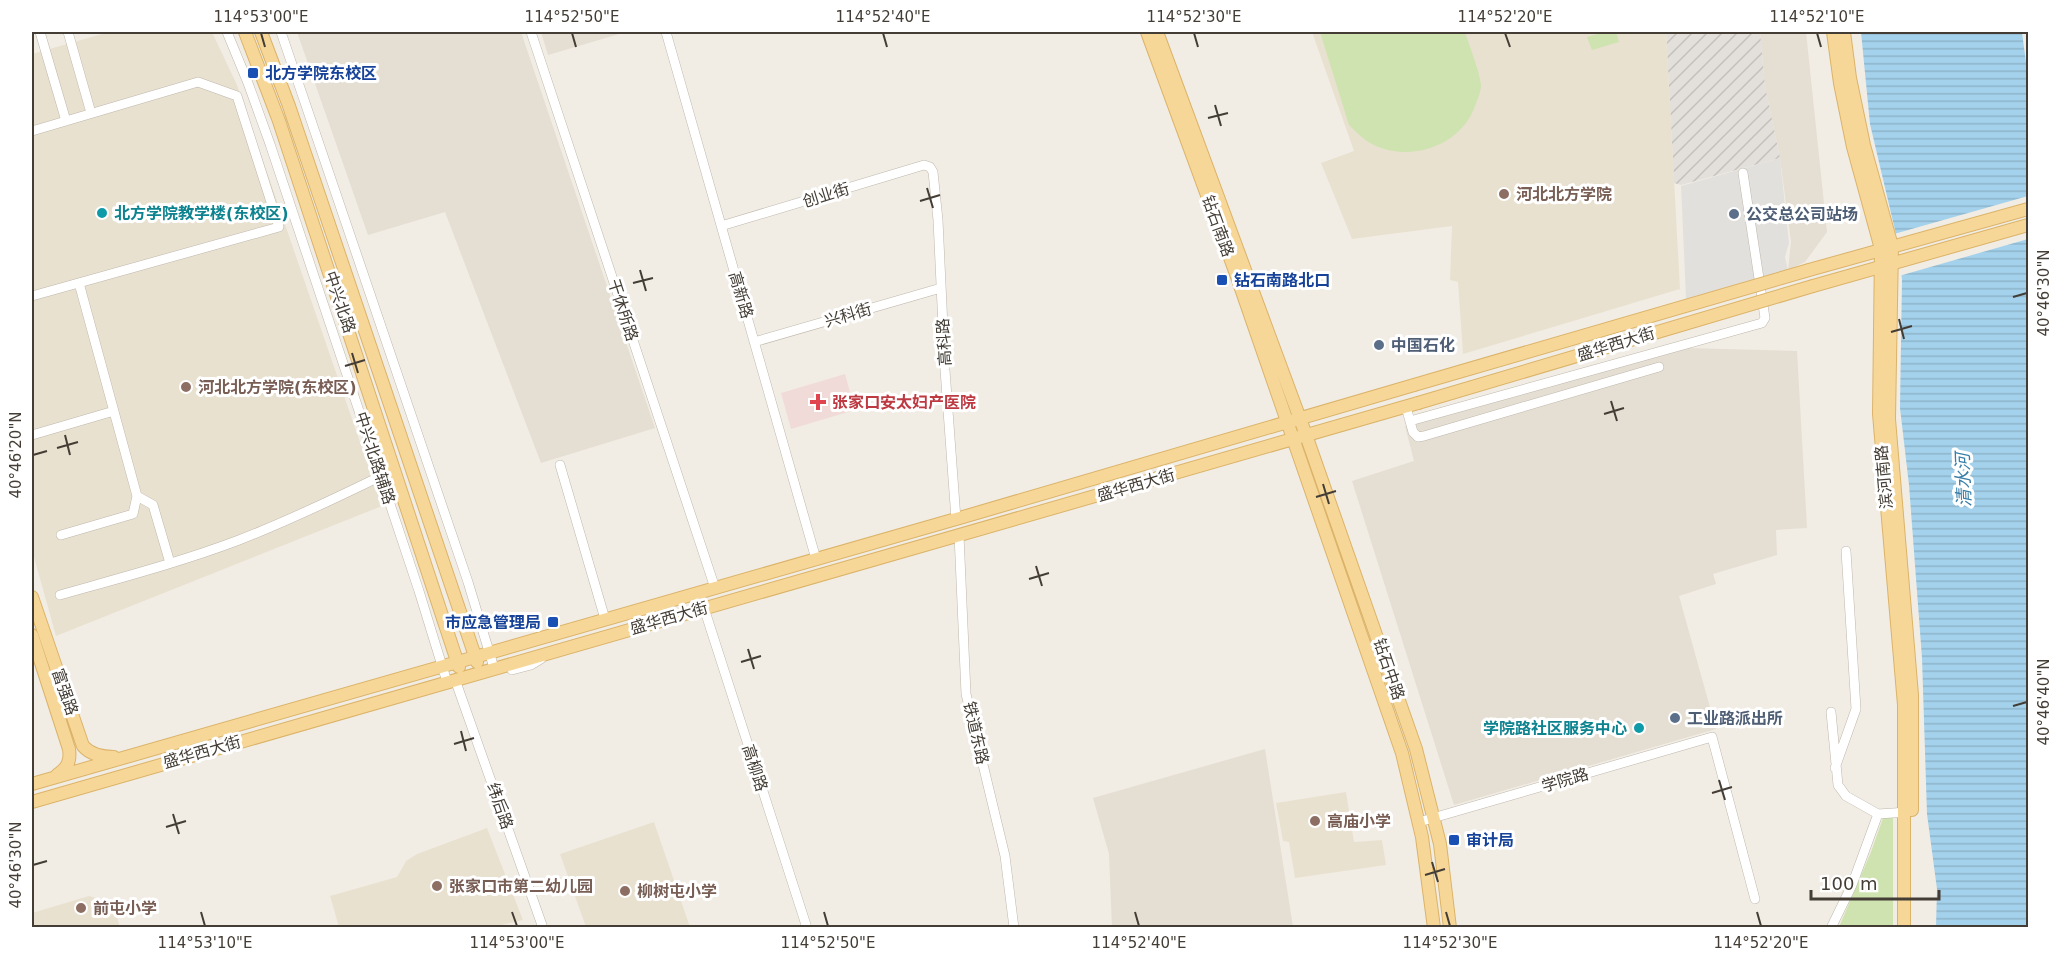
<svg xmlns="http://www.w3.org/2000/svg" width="2060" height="959" font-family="'DejaVu Sans','Noto Sans SC',sans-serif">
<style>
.residential{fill:#e5ded3}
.industrial{fill:url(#industrial-furrows)}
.education{fill:#e9e1cf}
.medical{fill:#f1dbd9}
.green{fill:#cee3b0}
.parking{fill:#e2e0dd}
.water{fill:url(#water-rules)}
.pier{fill:#f1ede5}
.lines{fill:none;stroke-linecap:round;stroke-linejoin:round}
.minor-casing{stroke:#bfb7ab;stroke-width:10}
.major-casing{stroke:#dbb369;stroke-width:14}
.minor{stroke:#fff;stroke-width:9}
.major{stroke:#f7d798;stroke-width:12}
.major-bridge-casing{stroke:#dbb369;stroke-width:14;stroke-linecap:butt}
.major-bridge{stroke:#f7d798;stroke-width:12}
.ticks{fill:none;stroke:#433d35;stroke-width:2}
.transit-dot{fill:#1a4fb4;stroke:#fff;stroke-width:2}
.education-dot{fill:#8d6e63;stroke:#fff;stroke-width:2}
.culture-dot{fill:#0f9aa8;stroke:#fff;stroke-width:2}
.service-dot{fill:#5c6f8a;stroke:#fff;stroke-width:2}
.health-dot{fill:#e0444e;stroke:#fff;stroke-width:2}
.labels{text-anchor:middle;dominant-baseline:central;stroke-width:6;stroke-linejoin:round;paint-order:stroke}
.transit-label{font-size:16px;font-weight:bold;fill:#164399;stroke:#fff;text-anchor:start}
.education-label{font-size:16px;font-weight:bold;fill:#785e54;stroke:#fff;text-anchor:start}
.street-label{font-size:16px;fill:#433d35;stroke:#fff}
.culture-label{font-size:16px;font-weight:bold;fill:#0d838f;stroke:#fff;text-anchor:start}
.service-label{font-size:16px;font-weight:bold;fill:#4e5e75;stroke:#fff;text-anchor:start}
.health-label{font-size:16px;font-weight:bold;fill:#be3a42;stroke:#fff;text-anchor:start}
.water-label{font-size:18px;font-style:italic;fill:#367da7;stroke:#fff}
.neatline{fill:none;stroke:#433d35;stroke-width:2}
.ticks-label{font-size:15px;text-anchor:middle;fill:#433d35}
</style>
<defs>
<pattern id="industrial-furrows" width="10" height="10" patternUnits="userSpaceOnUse" patternTransform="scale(1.5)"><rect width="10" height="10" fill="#e3dfda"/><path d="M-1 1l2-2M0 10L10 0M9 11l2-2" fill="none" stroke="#c4c0bc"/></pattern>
<pattern id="water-rules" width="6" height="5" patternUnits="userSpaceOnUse" patternTransform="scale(1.5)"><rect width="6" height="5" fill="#a4d1eb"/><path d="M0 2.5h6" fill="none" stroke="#8eb4ca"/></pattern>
</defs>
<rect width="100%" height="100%" fill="#f1ede5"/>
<!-- residential -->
<path class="residential" d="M297,32H521L655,428L541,463L445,212L368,235Z
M541,32H626L548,55Z
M1760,32H1806L1827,232L1805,262L1788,270L1791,242L1780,158L1765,86Z
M1686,348L1797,351L1807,528L1776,530L1777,555L1713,574L1716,584L1679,596L1716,729L1454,805L1352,481L1414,461L1405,426Z
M1265,749L1293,927H1112L1109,854L1093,798Z"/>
<!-- industrial -->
<path class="industrial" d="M1666,32H1760L1765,86L1780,158L1681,185L1674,183Z"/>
<!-- education -->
<path class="education" d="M109,32H212L237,85L382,506L56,636L32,550V54Z
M1312,32H1666L1680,289L1463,354L1458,282L1450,280L1452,226L1352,239L1321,163L1354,151Z
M1346,792L1354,842L1382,840L1386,865L1295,878L1289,842L1283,841L1276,803Z
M654,822L690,927H586L560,854Z
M487,828L523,920L489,928L339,927L330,896L397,877L406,861L417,854Z
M89,896L113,903L120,927H32V913Z"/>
<!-- medical -->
<path class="medical" d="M845,374L855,410L791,429L781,393Z"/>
<!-- green -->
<path class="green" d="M1320,32H1465C1469,45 1480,72 1481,85C1481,93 1476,103 1473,111C1457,147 1409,162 1374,145C1364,140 1357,133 1349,125Z
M1604,32H1616L1619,42L1592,50L1587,37Z
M1883,818H1893V927H1839L1871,852Z"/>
<!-- parking -->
<path class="parking" d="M1780,158L1789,243L1785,257L1788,270L1686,299L1681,186Z"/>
<!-- water -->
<path class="water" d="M1861,32H2022L2028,78V927H1936L1937,889L1927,814L1922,658L1909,485L1900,408L1902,279L1895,230L1870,124Z"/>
<!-- pier -->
<path class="pier" d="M2028,196V239L1899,276L1894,234Z"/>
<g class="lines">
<defs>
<path id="minor" d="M40,32L66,121
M68,32L91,113
M227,32L248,83L270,144L419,591L447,682
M281,32L468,582L494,668
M531,32L715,588
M666,32L816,559
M32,131L198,82L237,96L279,227L32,296
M721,226L924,165L930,167L933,172L938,220L945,370L956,519
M79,283L137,496L153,505L170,563
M754,342L941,288
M1406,407L1413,432L1418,437L1424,436L1659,367
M1410,421L1762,323L1765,318L1743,173
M32,435L114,411
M560,465L605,619
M61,535L133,514L137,496
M959,535L966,694L1005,856L1014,928
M60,595C120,578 181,562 239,540C288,521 334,499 381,476
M704,608L807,928
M512,670L531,665L541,659
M457,685L543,928
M1831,712L1838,785L1846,796L1878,814
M1835,768L1856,709L1846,551
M1419,822L1712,737L1755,899
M1831,928L1852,885L1878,814L1908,812"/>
<path id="major" d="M245,32L279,121L459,667
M261,32L289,106L477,662
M1147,32L1236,274L1402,753L1422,837L1434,928
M1157,32L1306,435L1416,749L1440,844L1450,928
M1833,32L1840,83L1853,147L1881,249L1879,414L1904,705V928
M1844,32L1850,78L1864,145L1892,246L1889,419L1912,695V810
M1809,270L2028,209
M1813,286L2028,225
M32,597L83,746C91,755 102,757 114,757
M32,635L69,749C71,762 67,768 57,775
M32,784L963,517L1414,385
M32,802L1418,403"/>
</defs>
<!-- minor casing -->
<use href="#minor" class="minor-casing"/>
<!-- major casing -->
<use href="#major" class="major-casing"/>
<!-- minor -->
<use href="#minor" class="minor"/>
<!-- major -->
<use href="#major" class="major"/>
<defs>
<path id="major-bridge" d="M1414,385L1809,270
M1418,403L1813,286"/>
</defs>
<!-- major-bridge casing -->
<use href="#major-bridge" class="major-bridge-casing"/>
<!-- major-bridge -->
<use href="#major-bridge" class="major-bridge"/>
</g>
<!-- ticks -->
<path class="ticks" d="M261,33L265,47M572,33L576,47M883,33L887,47M1194,33L1198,47M1505,33L1510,47M1817,33L1821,47M1215,105L1221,126M1208,118L1228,113M927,188L933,208M920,201L940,195M640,270L646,291M633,283L653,278M2013,297L2027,293M1899,319L1904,339M1891,332L1912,326M352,353L358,373M345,366L365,360M1611,401L1617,421M1604,414L1624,408M65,435L70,455M57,448L78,442M33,455L47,451M1323,484L1329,504M1316,497L1336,491M1036,566L1042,586M1029,579L1049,573M748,649L754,669M741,662L761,656M2013,706L2027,702M461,731L466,751M454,744L474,738M1719,780L1725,800M1712,793L1732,787M173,814L179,834M166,827L186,821M1432,862L1438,882M33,865L47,861M1425,875L1445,869M201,912L205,926M512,912L517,926M824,912L828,926M1135,912L1139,926M1446,912L1450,926M1757,912L1761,926"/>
<!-- markers -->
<g class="transit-dot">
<rect x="247" y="67" width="12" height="12" rx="3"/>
<rect x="1216" y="274" width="12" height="12" rx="3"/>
<rect x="547" y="616" width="12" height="12" rx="3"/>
<rect x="1448" y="834" width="12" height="12" rx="3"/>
</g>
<g class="education-dot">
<circle cx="1504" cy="194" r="6"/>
<circle cx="186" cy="387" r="6"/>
<circle cx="1315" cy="821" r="6"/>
<circle cx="437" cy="886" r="6"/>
<circle cx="625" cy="891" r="6"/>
<circle cx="81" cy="908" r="6"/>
</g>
<g class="culture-dot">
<circle cx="102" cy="213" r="6"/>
<circle cx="1639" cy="728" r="6"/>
</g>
<g class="service-dot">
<circle cx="1734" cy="214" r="6"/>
<circle cx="1379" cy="345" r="6"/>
<circle cx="1675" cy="718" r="6"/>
</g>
<path class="health-dot" d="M815 393h6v6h6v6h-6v6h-6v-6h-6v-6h6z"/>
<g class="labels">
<!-- transit labels -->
<g class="transit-label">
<text x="265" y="73">北方学院东校区</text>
<text x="1234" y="280">钻石南路北口</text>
<text x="541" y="622" text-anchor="end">市应急管理局</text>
<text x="1466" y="840">审计局</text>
</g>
<!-- education labels -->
<g class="education-label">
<text x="1516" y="194">河北北方学院</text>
<text x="198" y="387">河北北方学院(东校区)</text>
<text x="1327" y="821">高庙小学</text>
<text x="449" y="886">张家口市第二幼儿园</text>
<text x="637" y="891">柳树屯小学</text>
<text x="93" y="908">前屯小学</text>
</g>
<!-- street labels -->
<g class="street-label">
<text transform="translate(826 195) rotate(-17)">创业街</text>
<text transform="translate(1218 226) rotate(70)">钻石南路</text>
<text transform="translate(741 295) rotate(74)">高新路</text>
<text transform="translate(340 302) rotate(71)">中兴北路</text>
<text transform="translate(623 310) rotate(72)">干休所路</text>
<text transform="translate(848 315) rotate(-16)">兴科街</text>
<text transform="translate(944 342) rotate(-93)">高科路</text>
<text transform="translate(1616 344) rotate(-17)">盛华西大街</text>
<text transform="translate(375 458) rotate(72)">中兴北路辅路</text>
<text transform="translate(1884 477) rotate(-95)">滨河南路</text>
<text transform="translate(1136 485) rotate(-16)">盛华西大街</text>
<text transform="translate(669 618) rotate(-16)">盛华西大街</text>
<text transform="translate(1389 669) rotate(71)">钻石中路</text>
<text transform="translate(65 692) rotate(71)">富强路</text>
<text transform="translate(976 733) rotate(77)">铁道东路</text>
<text transform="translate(202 752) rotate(-16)">盛华西大街</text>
<text transform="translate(755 768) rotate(72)">高柳路</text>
<text transform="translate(1565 780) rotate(-16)">学院路</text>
<text transform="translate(500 806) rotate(71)">纬后路</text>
</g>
<!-- culture labels -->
<g class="culture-label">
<text x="114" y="213">北方学院教学楼(东校区)</text>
<text x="1627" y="728" text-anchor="end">学院路社区服务中心</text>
</g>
<!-- service labels -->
<g class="service-label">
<text x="1746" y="214">公交总公司站场</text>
<text x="1391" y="345">中国石化</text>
<text x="1687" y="718">工业路派出所</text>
</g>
<!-- health labels -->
<g class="health-label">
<text x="832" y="402">张家口安太妇产医院</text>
</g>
<!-- water labels -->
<g class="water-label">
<text transform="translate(1963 480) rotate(-92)">清水河</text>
</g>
</g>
<!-- border -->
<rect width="2060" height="959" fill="none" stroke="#ffffff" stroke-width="66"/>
<!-- scale -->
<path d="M1811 890v9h128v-9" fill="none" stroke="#433d35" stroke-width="3"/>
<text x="1820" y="890" font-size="18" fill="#433d35" stroke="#ffffff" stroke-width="4.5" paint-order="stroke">100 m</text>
<rect x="33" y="33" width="1994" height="893" class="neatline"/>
<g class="ticks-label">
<text x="261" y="22">114°53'00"E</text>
<text x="572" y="22">114°52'50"E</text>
<text x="883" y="22">114°52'40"E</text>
<text x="1194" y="22">114°52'30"E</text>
<text x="1505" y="22">114°52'20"E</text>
<text x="1817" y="22">114°52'10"E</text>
<text transform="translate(2044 293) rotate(-90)" y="5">40°46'30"N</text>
<text transform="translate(16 455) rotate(-90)" y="5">40°46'20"N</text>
<text transform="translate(2044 702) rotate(-90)" y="5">40°46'40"N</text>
<text transform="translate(16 865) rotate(-90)" y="5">40°46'30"N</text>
<text x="205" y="948">114°53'10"E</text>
<text x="517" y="948">114°53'00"E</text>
<text x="828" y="948">114°52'50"E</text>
<text x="1139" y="948">114°52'40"E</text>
<text x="1450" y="948">114°52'30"E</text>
<text x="1761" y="948">114°52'20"E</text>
</g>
</svg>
